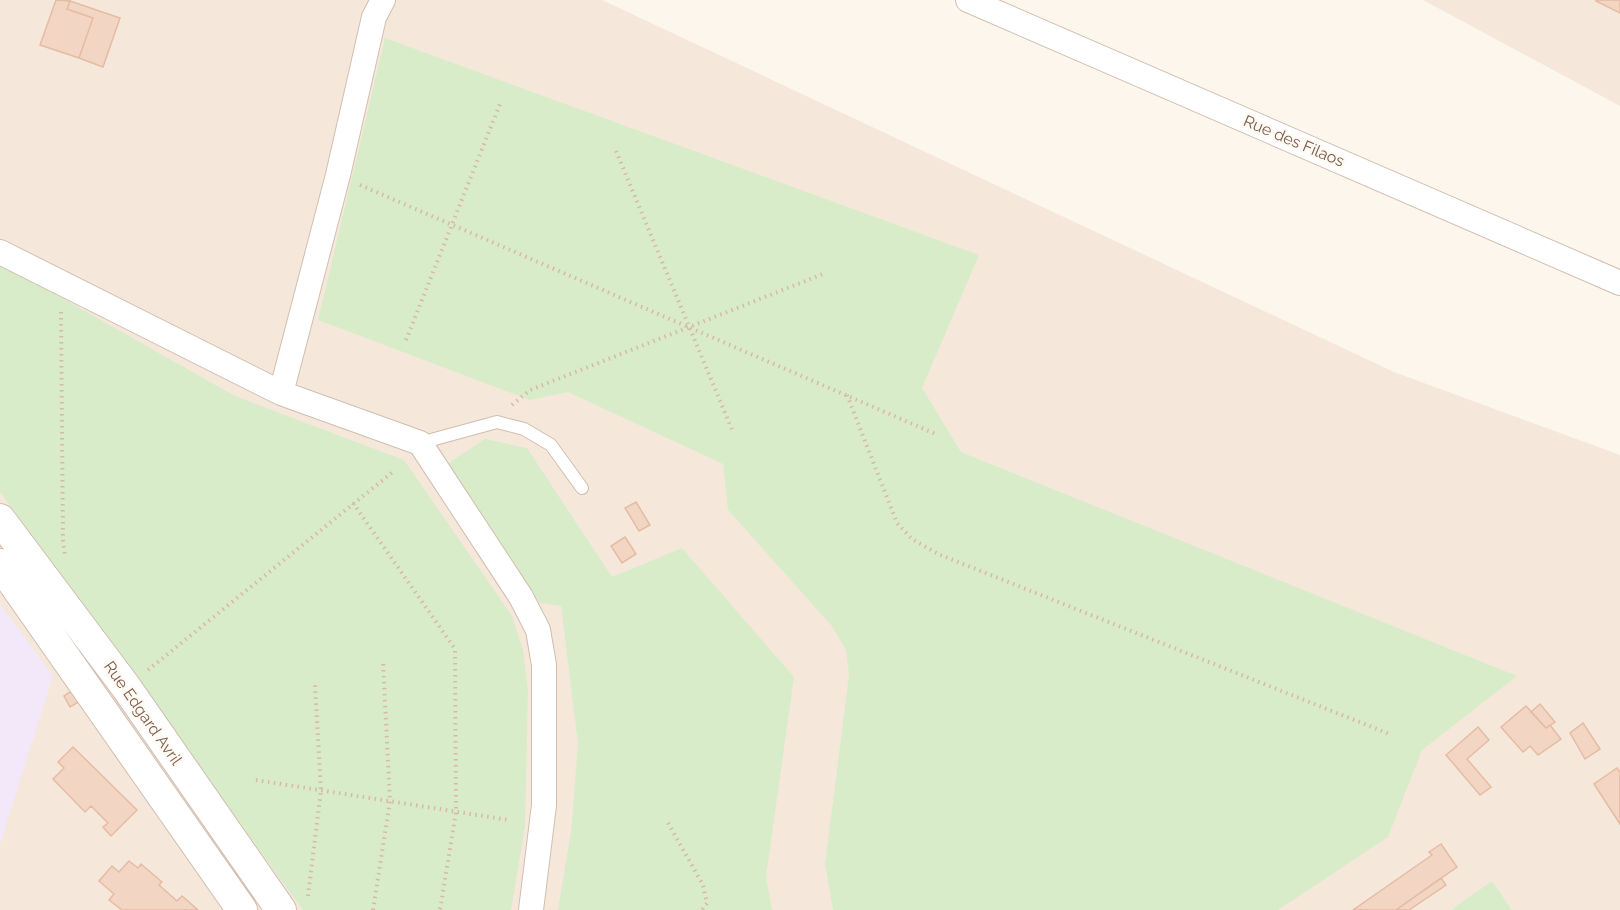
<svg xmlns="http://www.w3.org/2000/svg" width="1620" height="910" font-family="Raleway,sans-serif">
<style>
.residential{fill:#f5e8da}
.education{fill:#f3e8fa}
.green{fill:#d8ecc9}
.building{fill:#f3d5c3;stroke:#e6bba3;stroke-width:1.5}
.lines{fill:none;stroke-linecap:round;stroke-linejoin:round}
.service-casing{stroke:#d1beb0;stroke-width:14}
.minor-casing{stroke:#d1beb0;stroke-width:26}
.tertiary-casing{stroke:#d1beb0;stroke-width:32}
.path{stroke:#d9b8a5;stroke-width:4;stroke-dasharray:1.5 4.5;stroke-linecap:butt}
.service{stroke:#fff;stroke-width:12}
.minor{stroke:#fff;stroke-width:24}
.tertiary{stroke:#fff;stroke-width:30}
.labels{text-anchor:middle;dominant-baseline:central;stroke-width:5;stroke-linejoin:round;paint-order:stroke}
.street-label{font-size:16px;fill:#7a5c4d;stroke:#fffaf3}
</style>
<rect width="100%" height="100%" fill="#fdf6ec"/>
<!-- residential -->
<path class="residential" d="M0,0H602L1394,372L1620,455V910H0Z
M1423,0H1620V106Z"/>
<!-- education -->
<path class="education" d="M0,604L53,676L0,844Z"/>
<!-- green -->
<path class="green" d="M385,38L979,255L922,388L961,452L1517,676L1422,750L1388,837L1278,910H833L825,864L849,675L846,650L832,626L728,510L723,464L568,392L530,400L318,320Z
M0,263L235,396L404,460L512,616L523,650L528,690L525,826L511,910H303L0,492Z
M485,439L527,448L612,577L682,548L794,677L766,877L772,910H558L571,832L578,744L561,606L540,603L447,464Z
M1492,881L1512,910H1451Z"/>
<!-- building -->
<path class="building" d="M56,0L70,1L67,9L93,18L79,58L40,45Z
M1597,0H1620V13L1596,1Z
M70,1L120,18L103,67L79,58L93,18L67,9Z
M636,502L650,525L639,531L625,508Z
M625,537L636,554L622,563L611,546Z
M76,688L82,700L70,707L64,696Z
M1540,704L1555,722L1546,728L1531,712Z
M1526,706L1546,728L1550,725L1561,739L1538,755L1530,746L1523,752L1501,727Z
M1583,723L1600,749L1585,759L1570,733Z
M1478,727L1489,740L1467,759L1491,787L1480,795L1446,755Z
M73,747L137,810L111,836L103,827L108,823L91,806L85,812L53,779L64,768L58,762Z
M1617,768L1620,772V824L1594,784Z
M1441,844L1457,867L1396,910H1353L1432,855L1429,852Z
M129,861L138,868L141,864L162,882L159,885L177,901L182,896L198,910H122L109,900L114,894L99,881L112,866L119,872Z
M1441,878L1446,885L1409,910H1396Z"/>
<g class="lines">
<defs>
<path id="service" d="M420,443L497,422L524,429L551,445L582,488"/>
<path id="minor" d="M968,0L1620,283
M0,252L281,393L420,443L521,597L538,630L544,665V805L531,910
M281,393L338,175L374,17L383,0"/>
<path id="tertiary" d="M0,519L126,687L281,910
M0,564L242,910"/>
</defs>
<!-- service casing -->
<use href="#service" class="service-casing"/>
<!-- minor casing -->
<use href="#minor" class="minor-casing"/>
<!-- tertiary casing -->
<use href="#tertiary" class="tertiary-casing"/>
<!-- path -->
<path class="path" d="M616,151L733,432
M360,185L938,435
M61,312L63,540L65,556
M406,340L500,104
M847,395L897,523L912,539L938,554L1392,735
M512,405L530,390L823,274
M353,503L455,649L456,812L440,910
M148,670L394,471
M256,780L509,820
M668,823L703,885L707,903L702,910
M308,896L321,790L315,685
M373,910L390,801L383,662"/>
<!-- service -->
<use href="#service" class="service"/>
<!-- minor -->
<use href="#minor" class="minor"/>
<!-- tertiary -->
<use href="#tertiary" class="tertiary"/>
</g>
<g class="labels">
<!-- street labels -->
<g class="street-label">
<text transform="translate(1294 141) rotate(23)">Rue des Filaos</text>
<text transform="translate(143 713) rotate(55)">Rue Edgard Avril</text>
</g>
</g>
</svg>
